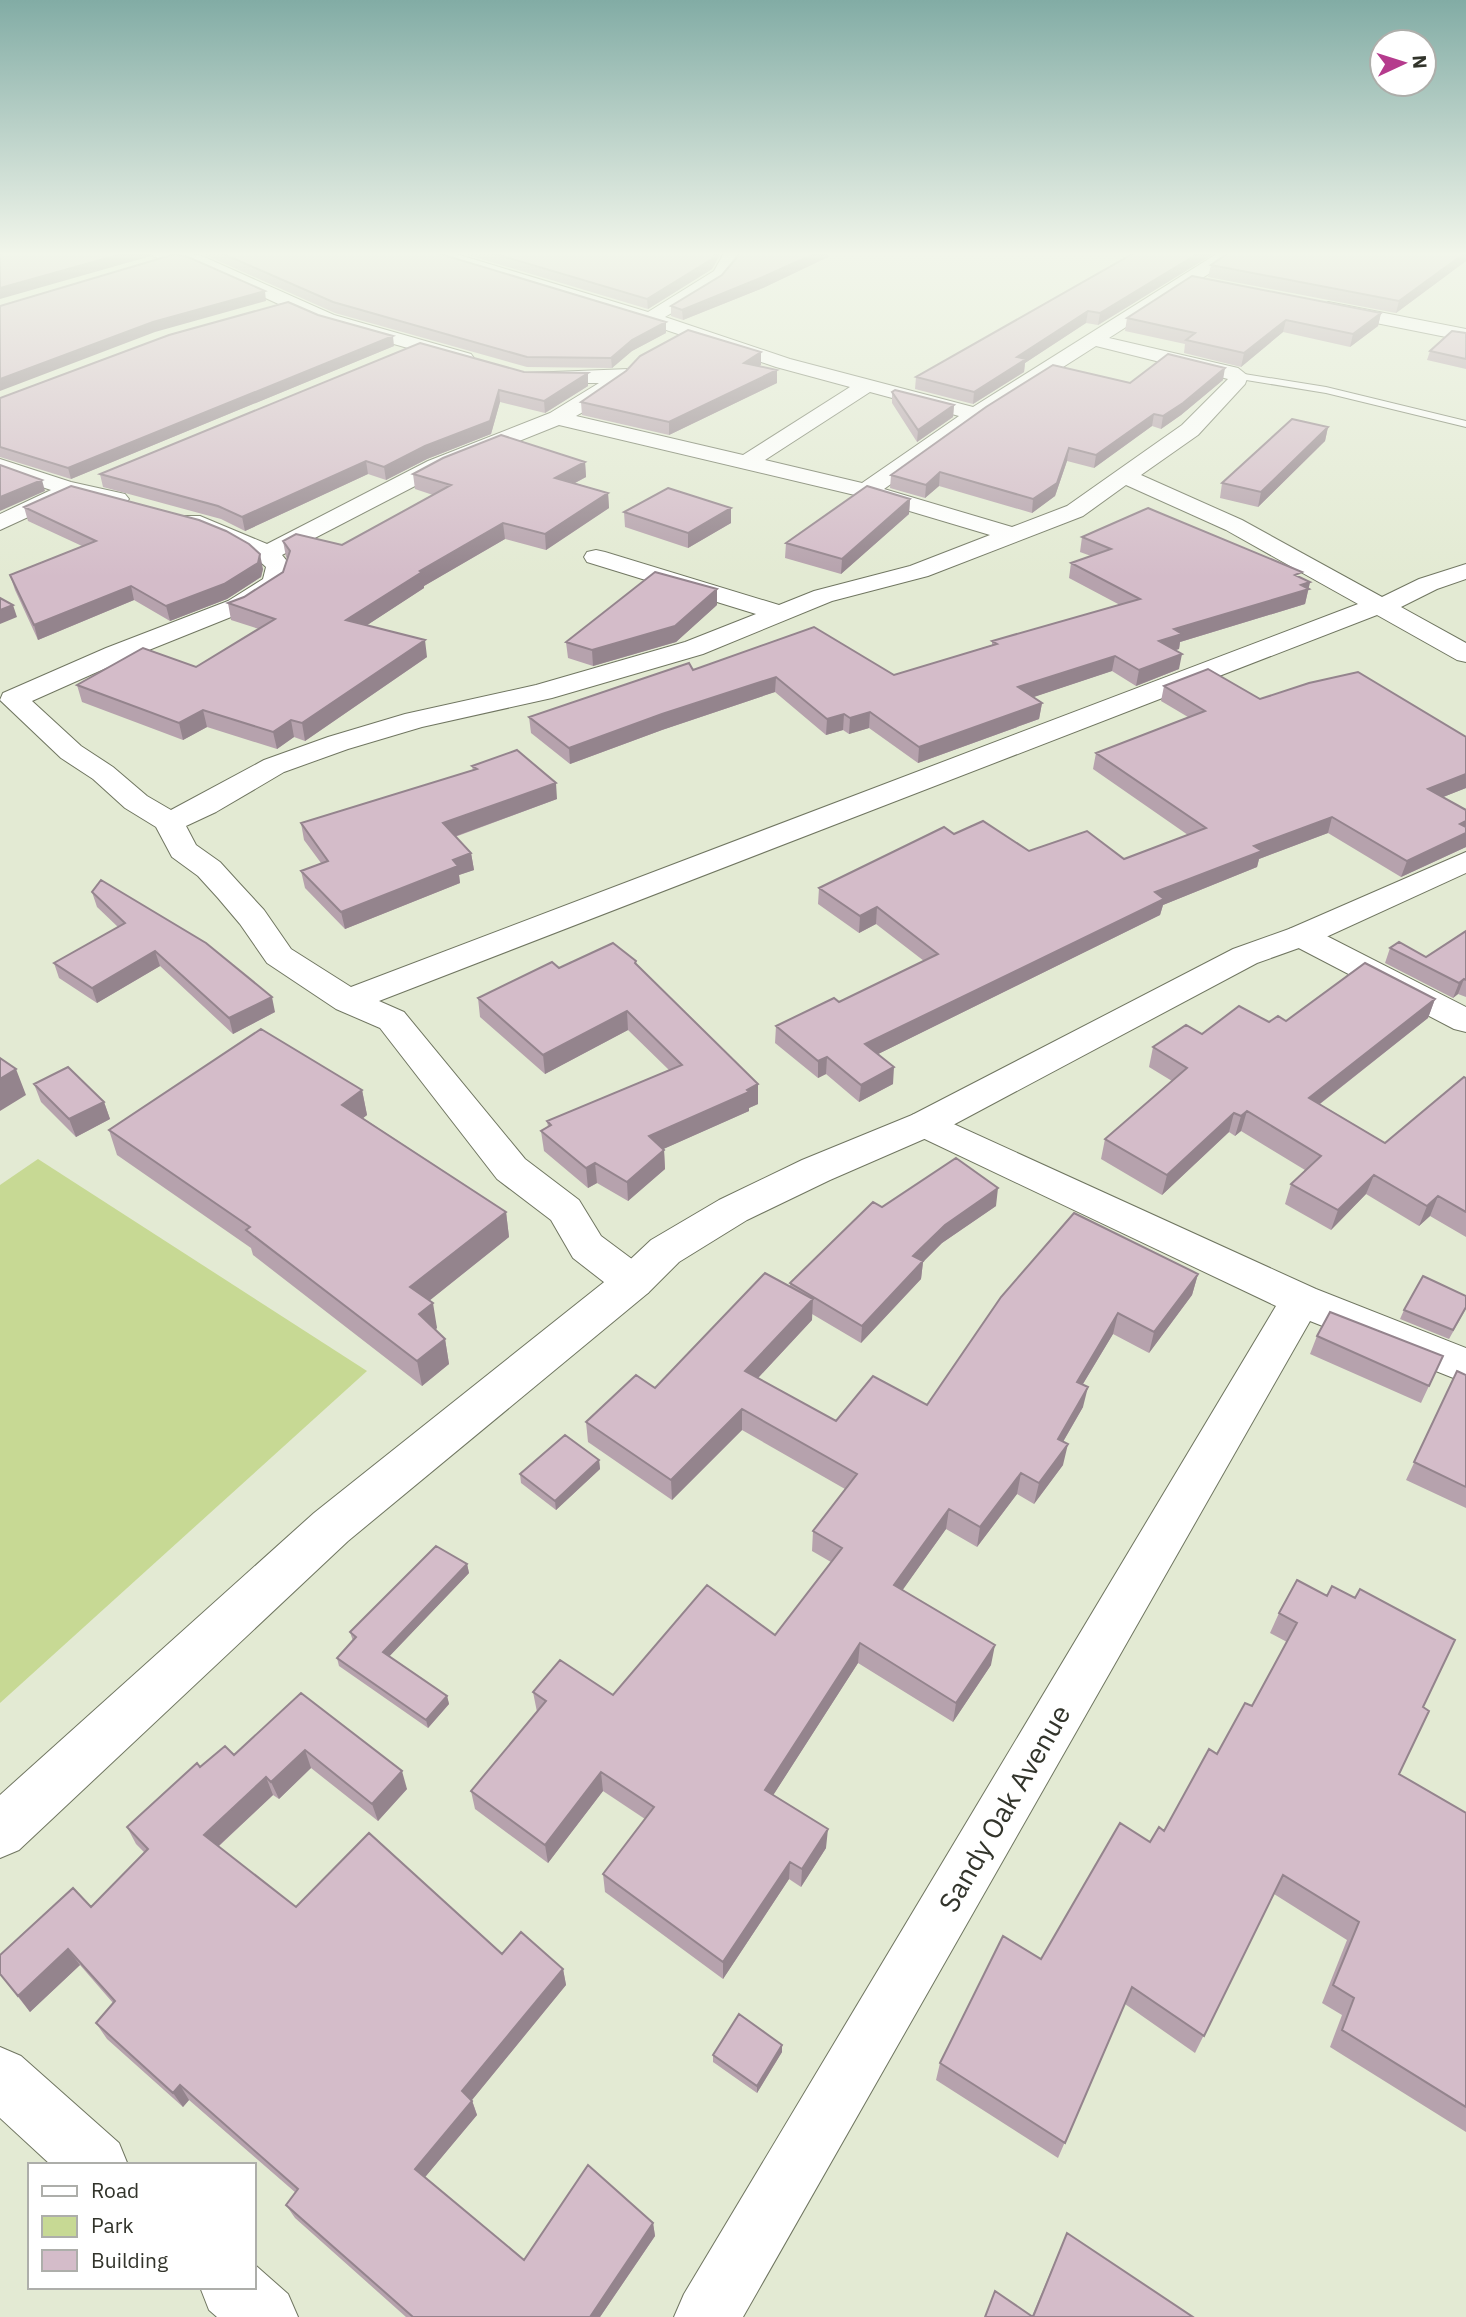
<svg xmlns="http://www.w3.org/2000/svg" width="1466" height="2317" font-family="'IBM Plex Sans',sans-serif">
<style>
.green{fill:#c7d994}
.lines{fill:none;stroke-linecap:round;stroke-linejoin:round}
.lane-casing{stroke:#707661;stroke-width:2}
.street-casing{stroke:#707661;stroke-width:2}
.secondary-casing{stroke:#707661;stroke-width:2}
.lane{fill:#fff;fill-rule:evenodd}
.street{fill:#fff;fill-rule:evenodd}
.secondary{fill:#fff;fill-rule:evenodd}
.wall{fill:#b6a2ad}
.shaded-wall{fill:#94848d}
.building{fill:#d4bcc9;stroke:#94848d;stroke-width:2}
.labels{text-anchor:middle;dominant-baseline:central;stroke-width:6;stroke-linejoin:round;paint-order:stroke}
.near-street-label{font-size:28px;fill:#32342b;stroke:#fff}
</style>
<rect width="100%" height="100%" fill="#e3ead3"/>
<!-- green -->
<path class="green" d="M38,1159L367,1371L0,1703V1185Z"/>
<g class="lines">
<defs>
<path id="lane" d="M1238,373L1326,387L1466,421V427L1326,393L1234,378V374Z"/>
<path id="street" d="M151,253H184L202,256L334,315L471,354L474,358L471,362L464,364L320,323L191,264L154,257Z
M427,253H453L648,312L714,271L724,253H740C733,285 692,301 665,317L790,359L973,407L1218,253H1237L1235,257L1109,338L1238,368L1248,376L1245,384L1198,435L1141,475L1242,520L1382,597L1419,579L1466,564V579L1437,589L1401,607L1466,643V662L1457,660L1377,615L379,1001L404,1012L525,1159L579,1200L601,1236L648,1271L654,1282L648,1293L633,1297L618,1293L573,1258L551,1220L497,1179L380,1028L336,1009L267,963L240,924L218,898L198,876L172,857L156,827L125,808L93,779L61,758L0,700L3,693L106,648L228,601L263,579L266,567C244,545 212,537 184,526L180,521L184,516H200L267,544L428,461L550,413L599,383H535L528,381L525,377L528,373L629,369L632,373C618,391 596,405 576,416L743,455L850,387L776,367L592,305L430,257ZM1096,346L1228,379L1182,425L1067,506L1012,527L884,489L983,418ZM870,392L959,416L862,483L765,460ZM559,425L859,496L990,535L910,566L814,591L779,605L605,552L596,550L587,552L584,557L587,562L756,614L685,642L536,685L405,714L328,737L264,760L171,810L147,796L113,767L81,746L32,701L124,660L246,611L284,588L291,566L282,555L444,471ZM1126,485L1226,530L1358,604L351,987L291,949L264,910L240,884L220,862L196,845L186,826L216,812L284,772L348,749L422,727L552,698L703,654L832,601L928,576L1083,516Z
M1328,302L1466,329V341L1321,312L1319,308Z
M0,459L71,482L125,494L129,499L125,504L117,506L74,496L0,530V514L51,490L0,473Z
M1301,926L1313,929L1466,1007V1032L1454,1029L1289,943L1284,936L1289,929Z
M925,1111L1316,1289L1466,1348V1383L1310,1321L743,2317H674L684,2294L1276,1306L912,1133L906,1124L912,1115Z
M0,2047L21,2056L119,2143L128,2165H51L0,2118Z
M254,2264L288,2294L298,2317H217L209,2310L200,2287H254Z"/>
<path id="secondary" d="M1466,852V873L1313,943L1257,963L938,1133L830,1180L747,1220L679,1262L648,1293L348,1541L19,1850L0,1858V1795L314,1513L618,1271L651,1240L719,1200L802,1160L912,1115L1233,949L1289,929Z"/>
</defs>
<!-- lane casing -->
<use href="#lane" class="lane-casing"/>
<!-- street casing -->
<use href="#street" class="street-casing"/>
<!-- secondary casing -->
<use href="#secondary" class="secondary-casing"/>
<!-- lane -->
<use href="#lane" class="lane"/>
<!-- street -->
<use href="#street" class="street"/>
<!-- secondary -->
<use href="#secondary" class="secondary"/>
</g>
<!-- wall -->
<path class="wall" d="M197,253H437L666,333L632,351L612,368L527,367L335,313L203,254Z
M461,253H721L712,269L648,309Z
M1134,253H1215L1098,325L1086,323L1025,363L1024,372L973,404L915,389L916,377Z
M1466,253V261L1396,313L1208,277L1211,265Z
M738,256L828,257L763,288L683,320L671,316V306L722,275Z
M1381,313L1378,326L1350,347L1283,332L1241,367L1184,353L1185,344L1125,331L1127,318Z
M318,315L394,346L71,479L0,457V398Z
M1466,333V369L1427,360L1430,351Z
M761,352V365L759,366L777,383L669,435L582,415L581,402Z
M524,372L588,386L545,413L500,402L491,434L427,459L386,480L368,474L245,531L221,519L103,487L100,474Z
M1223,380L1181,415L1161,429L1152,426L1094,468L1067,461L1055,496L1032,513L939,486L925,498L890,488L891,475L1130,383Z
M892,392L954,405L953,417L917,442L892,403Z
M1328,427L1325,441L1258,507L1220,498L1222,483Z
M585,462L586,477L575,483L608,493L609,508L546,550L505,539L424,586V588L367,625L427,657L305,741L294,737L277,749L207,727L183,740L82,702L77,685L196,667L259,629L231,620L228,603L244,597L283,572L288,559L286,557L283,541L342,545L433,495L415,489L413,474Z
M910,499L909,514L841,574L785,558L786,543Z
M24,507L263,569L261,577L227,599L170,621L134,600L38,640L15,590L10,575L82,546L28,521Z
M624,512L731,523L688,548L625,527Z
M1082,537L1301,578L1310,582L1305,604L1180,642L1179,649L1176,650L1179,669L1136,686L1112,671L1033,697L1042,703L1039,719L918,763L869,728L849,734L843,730L826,735L775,692L662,730L570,764L531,733L529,717L693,670L894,675L992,645V641L1120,605L1069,578L1071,563L1091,556L1080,552Z
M717,605L676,642L593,666L568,658L566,642Z
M1164,686L1260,699L1466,737V788L1443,797L1466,847L1401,877L1328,833L1259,859L1257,867L1163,905L1160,915L878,1054L893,1084L859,1102L826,1074L818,1078L775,1043L776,1026L839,1002L924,961L876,924L859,933L818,904L819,888L954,834L1029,851L1124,859L1188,835L1093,769L1096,753L1188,717L1161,701Z
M472,766L557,799L455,837L471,853L474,870L459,875L460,883L345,929L305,888L301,871L321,863L304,840L301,823L473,771Z
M92,892L275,1012L233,1034L160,966L97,1003L59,978L54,963L118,927L97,907Z
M1466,931V997L1458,994L1453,998L1385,963L1390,948L1426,957Z
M637,965L758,1084V1104L749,1108V1111L663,1149L664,1150L665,1169L628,1201L597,1183L588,1188L544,1151L541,1131L548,1127L547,1121L669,1070L628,1030L545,1074L480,1017L478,998L559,968Z
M1435,999L1428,1018L1320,1104L1385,1143L1466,1078V1237L1430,1216L1419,1226L1366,1194L1331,1230L1285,1204L1291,1184L1305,1170L1241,1131L1235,1136L1229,1132L1162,1195L1101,1159L1105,1139L1172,1081L1149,1067L1153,1047L1202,1034L1269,1022L1286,1021Z
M34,1084L104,1102L110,1119L76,1137L41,1102Z
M362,1090L367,1115L363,1118L506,1212L509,1237L429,1301L437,1328L435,1330L445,1339L449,1364L422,1386L253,1255L251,1248L117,1155L109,1130Z
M996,1206L942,1243L923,1262L921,1279L861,1343L812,1314V1320L758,1378L836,1421L927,1405L1198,1274L1192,1295L1149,1353L1113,1334L1083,1384V1407L1063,1442V1465L1034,1504L1017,1494L977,1547L946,1529L902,1590L991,1665L953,1722L858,1663L773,1795L826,1848L801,1887L789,1879L723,1979L605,1892L603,1874L645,1819L603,1791L548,1863L475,1809L471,1791L537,1712L533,1692L613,1695L775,1635L831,1562L812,1551L813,1531L845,1489L742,1430L672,1500L588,1442L586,1422L655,1388L790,1287V1283L882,1207Z
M1466,1309L1449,1339L1400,1319L1404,1310Z
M1317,1336L1443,1356L1421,1403L1310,1354Z
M1457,1371L1466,1375V1508L1406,1480Z
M599,1460L600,1469L556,1510L521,1483L520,1474Z
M467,1564L469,1573L389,1656L447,1696L449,1704L428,1728L339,1666L337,1658L353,1641L350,1632Z
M1297,1580L1423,1707L1399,1774L1466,1813V2132L1330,2047L1342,2015L1322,2003L1347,1940L1274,1894L1195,2053L1125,2004L1058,2158L936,2080L940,2063L1041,1959L1150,1842L1164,1831L1252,1706L1287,1642L1270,1633L1279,1613Z
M301,1693L407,1789L378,1821L311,1768L279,1799L273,1795L218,1847L296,1907L563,1969L566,1985L472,2100L477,2115L425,2177L524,2260L653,2223L655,2236L600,2317H406L295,2218L286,2205L296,2193L189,2100L183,2107L107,2039L96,2023L113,2003L80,1965L30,2012L0,1974L91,1907L145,1853L136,1844L127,1827L200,1767L234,1755Z
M782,2052L757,2093L713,2062V2055Z
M1067,2233L1193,2317L1032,2316Z"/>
<!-- shaded-wall -->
<path class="shaded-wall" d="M125,253H151V256L0,299V288Z
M716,253H721L712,269L648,309L647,299Z
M816,253H828V257L763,288L683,320L682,310Z
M1199,253H1215L1098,325L1100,313Z
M1465,253H1466V261L1396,313L1399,301Z
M265,291L266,301L155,332L0,391V379L153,322Z
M1088,311L1086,323L1025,363L1024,372L973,404L974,392L1017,357Z
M1381,313L1378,326L1350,347L1353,334Z
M1286,320L1283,332L1241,367L1244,353Z
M666,322V333L632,351L612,368L611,358L632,340Z
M393,336L394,346L71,479L68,468Z
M761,352V365L743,375L744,363Z
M1225,368L1223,380L1181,415L1161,429L1163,416Z
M777,370V383L669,435V422Z
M588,373V386L545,413L544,401Z
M499,390L500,402L491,434L427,459L386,480L384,467Z
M954,405L953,417L917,442L918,430Z
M1154,414L1152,426L1094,468L1096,455Z
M1328,427L1325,441L1258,507L1261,492Z
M1069,448L1067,461L1055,496L1032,513L1033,499Z
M366,461L368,474L245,531L242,517Z
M585,462L586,477L556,493L555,478Z
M940,472L939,486L925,498L926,485Z
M42,480L45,491L0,511V497Z
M608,493L609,508L546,550L545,534Z
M910,499L909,514L841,574L842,559Z
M731,508V523L688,548V533Z
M503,523L505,539L424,586V588L349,637L346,620L420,571Z
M260,554L263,569L261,577L227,599L170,621L166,606Z
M1310,582L1305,604L1180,642L1179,649L1156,656L1159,641L1174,629Z
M131,586L134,600L38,640L34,625Z
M717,589V605L676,642L593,666L592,650Z
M13,605L17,617L0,624V610Z
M425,640L427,657L305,741L302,723Z
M1182,654L1179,669L1136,686L1139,670Z
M1115,656L1112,671L1016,703L1018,687Z
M776,677L775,692L662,730L570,764L569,748L662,714Z
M1042,703L1039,719L918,763L919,747Z
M203,710L207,727L183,740L179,723Z
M870,712L869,728L849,734L850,718Z
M844,714L843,730L826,735L827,719Z
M291,720L294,737L277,749L273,732Z
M1466,774V788L1423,805L1428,789Z
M556,783L557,799L445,840L443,823Z
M1332,817L1328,833L1259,859L1257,867L1163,905L1160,915L864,1061L865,1044L1155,892L1254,846Z
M1466,821V847L1401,877L1407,861Z
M471,853L474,870L459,875L460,883L345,929L341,912L453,860Z
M877,907L876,924L859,933L860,916Z
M155,951L160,966L97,1003L92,988Z
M1464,979L1458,994L1453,998L1459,983Z
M272,997L275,1012L233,1034L229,1018Z
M1435,999L1428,1018L1303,1117L1309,1098Z
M627,1011L628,1030L545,1074L543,1055Z
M827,1057L826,1074L818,1078V1061Z
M894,1067L893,1084L859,1102L861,1085Z
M16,1069L26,1095L0,1111V1079Z
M758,1084V1104L749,1108V1111L650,1155L649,1136Z
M362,1090L367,1115L348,1130L342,1105Z
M104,1102L110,1119L76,1137L69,1119Z
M1247,1111L1241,1131L1235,1136L1241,1116Z
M1234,1113L1229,1132L1162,1195L1167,1175Z
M664,1150L665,1169L628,1201L627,1182Z
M595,1163L597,1183L588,1188L586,1168Z
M1374,1175L1366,1194L1331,1230L1338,1210Z
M998,1188L996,1206L942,1243L923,1262L921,1279L861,1343L862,1326L913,1256L945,1225Z
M1438,1196L1430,1216L1419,1226L1427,1206Z
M506,1212L509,1237L415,1312L410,1287Z
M1198,1274L1192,1295L1149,1353L1154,1332Z
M813,1299L812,1320L745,1392V1371Z
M433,1303L437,1328L424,1339L419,1314Z
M1118,1313L1113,1334L1072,1402L1077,1382Z
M445,1339L449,1364L422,1386L417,1361Z
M1088,1387L1083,1407L1053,1459L1058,1439Z
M742,1409V1430L672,1500L671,1480Z
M1068,1444L1063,1465L1034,1504L1039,1483Z
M599,1460L600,1469L556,1510L555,1501Z
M1021,1473L1017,1494L977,1547L980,1527Z
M949,1509L946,1529L892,1605L894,1585Z
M467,1564L469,1573L385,1661L383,1652Z
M860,1643L858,1663L765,1808V1790Z
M995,1645L991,1665L953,1722L956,1703Z
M447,1696L449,1704L428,1728L426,1720Z
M305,1750L311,1768L279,1799L271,1782Z
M402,1771L407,1789L378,1821L372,1804Z
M601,1772L603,1791L548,1863L545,1845Z
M266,1777L273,1795L212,1852L204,1835Z
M828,1829L826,1848L801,1887L802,1869Z
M790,1862L789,1879L723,1979V1962Z
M68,1949L80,1965L30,2012L18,1996Z
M563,1969L566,1985L467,2106L462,2091Z
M782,2045V2052L757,2093V2086Z
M180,2085L189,2100L183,2107L173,2093Z
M472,2101L477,2115L421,2182L415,2169Z
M653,2223L655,2236L600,2317H590Z"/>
<!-- building -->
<path class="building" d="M0,253H125L0,288Z
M221,253H437L666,322L632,340L611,358L527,357L333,302Z
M492,253H716L712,259L647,299Z
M739,253H816L763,277L682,310L671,306L722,275L738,256Z
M1134,253H1199L1100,313L1088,311L1017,357L1026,359L974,392L916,377Z
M1228,253H1465L1399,301L1211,265Z
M175,254L188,257L265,291L153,322L0,379V306Z
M1192,276L1381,313L1353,334L1286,320L1244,353L1186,340L1195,333L1127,318Z
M288,302L318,315L393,336L68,468L0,447V398L169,335Z
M688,330L761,352L744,363L777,370L669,422L581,402L626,371L640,356Z
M1452,331L1466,333V359L1430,351Z
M420,343L524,372L588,373L544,401L499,390L490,421L425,446L384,467L366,461L242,517L218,506L100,474Z
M1168,354L1225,368L1183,403L1163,416L1154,414L1096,455L1069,448L1057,483L1033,499L940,472L926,485L891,475L986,407L1053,365L1130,383Z
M895,390L954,405L918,430L892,392Z
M1292,419L1328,427L1261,492L1222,483Z
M501,435L585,462L555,478L608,493L545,534L503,523L420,571L422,572L346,620L425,640L302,723L291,720L273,732L203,710L179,723L77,685L143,648L196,667L275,619L228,603L244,597L283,572L290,551L283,541L296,534L342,545L451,485L413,474L443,458Z
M0,465L42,480L0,497Z
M71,486L199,520L226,531L249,544L260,554L258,563L224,584L166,606L131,586L34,625L10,575L96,541L24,507Z
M867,486L910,499L842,559L786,543Z
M668,488L731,508L688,533L624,512Z
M1148,508L1302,572L1295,575L1310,582L1301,585L1309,589L1174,629L1182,634L1159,641L1182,654L1139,670L1115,656L1018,687L1042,703L919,747L870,712L850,718L844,714L827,719L776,677L662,714L569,748L529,717L689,663L693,670L814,627L894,675L997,644L992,641L1140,599L1071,563L1111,549L1082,537Z
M655,572L717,589L675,626L592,650L566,642Z
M0,598L13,605L0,610Z
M1208,669L1260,699L1309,683L1358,672L1466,737V774L1428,789L1466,810V821L1460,824L1466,827V833L1407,861L1332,817L1254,846L1262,851L1155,892L1164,899L865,1044L894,1067L861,1085L827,1057L818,1061L776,1026L834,998L839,1002L938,954L877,907L860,916L819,888L944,827L954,834L983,821L1029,851L1087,831L1124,859L1206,828L1096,753L1205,711L1164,686Z
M517,750L556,783L443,823L471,853L453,860L458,866L341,912L301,871L328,861L301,823L477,769L472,766Z
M101,880L206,943L272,997L229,1018L155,951L92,988L54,963L125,923L92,892Z
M1466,931V980L1464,979L1459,983L1390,948L1399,942L1426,957Z
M613,943L636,961L635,963L758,1084L747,1090L749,1092L649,1136L664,1150L627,1182L595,1163L586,1168L541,1131L551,1125L547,1121L682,1065L627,1011L543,1055L478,998L552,962L559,968Z
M1365,963L1435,999L1309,1098L1385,1143L1464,1077L1466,1078V1212L1438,1196L1427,1206L1374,1175L1338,1210L1291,1184L1321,1156L1247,1111L1241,1116L1234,1113L1167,1175L1105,1139L1187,1068L1153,1047L1186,1025L1202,1034L1239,1006L1269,1022L1278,1016L1286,1021Z
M261,1029L362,1090L342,1105L506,1212L410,1287L433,1303L419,1314L445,1339L417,1361L246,1230L250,1227L109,1130Z
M0,1058L16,1069L0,1079Z
M68,1067L104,1102L69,1119L34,1084Z
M956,1158L998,1188L945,1225L913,1256L923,1261L862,1326L790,1283L873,1202L882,1207Z
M1074,1213L1198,1274L1154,1332L1118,1313L1077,1382L1088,1387L1058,1439L1068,1444L1039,1483L1021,1473L980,1527L949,1509L894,1585L995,1645L956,1703L860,1643L765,1790L828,1829L802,1869L790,1862L723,1962L603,1874L654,1807L601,1772L545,1845L471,1791L546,1701L533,1692L560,1660L613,1695L707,1585L775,1635L842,1548L813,1531L857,1474L742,1409L671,1480L586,1422L636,1375L655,1388L765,1273L813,1299L745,1371L836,1421L873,1376L927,1405L1001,1297Z
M1423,1276L1466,1296V1307L1453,1330L1404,1310Z
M1330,1312L1443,1356L1429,1386L1317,1336Z
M1457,1371L1466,1375V1487L1414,1462Z
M565,1435L599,1460L555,1501L520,1474Z
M436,1546L467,1564L383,1652L447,1696L426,1720L337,1658L356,1637L350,1632Z
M1297,1580L1327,1596L1332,1586L1355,1598L1360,1589L1455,1640L1423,1707L1429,1711L1399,1774L1466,1813V2107L1342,2030L1354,1998L1333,1985L1359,1922L1283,1875L1204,2036L1132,1987L1065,2143L940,2063L1003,1936L1041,1959L1120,1823L1150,1842L1159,1827L1164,1831L1209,1749L1217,1754L1245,1703L1252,1706L1297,1623L1279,1613Z
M301,1693L402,1771L372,1804L305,1750L271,1782L266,1777L204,1835L296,1907L369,1833L502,1954L521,1932L563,1969L462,2091L472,2101L415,2169L524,2260L588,2165L653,2223L590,2317H413L286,2205L298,2189L180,2085L173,2093L96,2023L115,2001L68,1949L18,1996L0,1974V1955L73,1888L91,1907L148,1849L127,1827L197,1763L200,1767L225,1746L234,1755Z
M739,2014L782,2045L757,2086L713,2055Z
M1067,2233L1193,2317H985L995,2291L1033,2317Z"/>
<!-- sky -->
<linearGradient id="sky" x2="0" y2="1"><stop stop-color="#82aca5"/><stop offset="0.44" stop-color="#f2f6eb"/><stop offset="1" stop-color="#f2f6eb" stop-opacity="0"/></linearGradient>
<rect width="1466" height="577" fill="url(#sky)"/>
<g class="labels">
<!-- near-street labels -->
<g class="near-street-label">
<text transform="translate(1004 1808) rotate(-60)">Sandy Oak Avenue</text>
</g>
</g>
<!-- legend -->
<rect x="28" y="2163" width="228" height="126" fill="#ffffff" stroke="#adaeaa" stroke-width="2"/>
<rect x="42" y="2186" width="35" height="10" fill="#ffffff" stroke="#adaeaa" stroke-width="2"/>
<text x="91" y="2198" font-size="21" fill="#32342b">Road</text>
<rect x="42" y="2216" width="35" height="21" fill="#c7d994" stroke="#adaeaa" stroke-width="2"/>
<text x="91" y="2233" font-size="21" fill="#32342b">Park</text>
<rect x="42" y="2250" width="35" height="21" fill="#d4bcc9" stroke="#adaeaa" stroke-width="2"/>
<text x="91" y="2268" font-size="21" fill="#32342b">Building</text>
<!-- north arrow -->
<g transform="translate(1403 63) rotate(86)"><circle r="33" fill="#ffffff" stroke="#adaeaa" stroke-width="2"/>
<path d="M0-5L12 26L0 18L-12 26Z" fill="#b53b8d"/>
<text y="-10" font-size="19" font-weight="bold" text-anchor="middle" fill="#32342b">N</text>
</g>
</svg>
